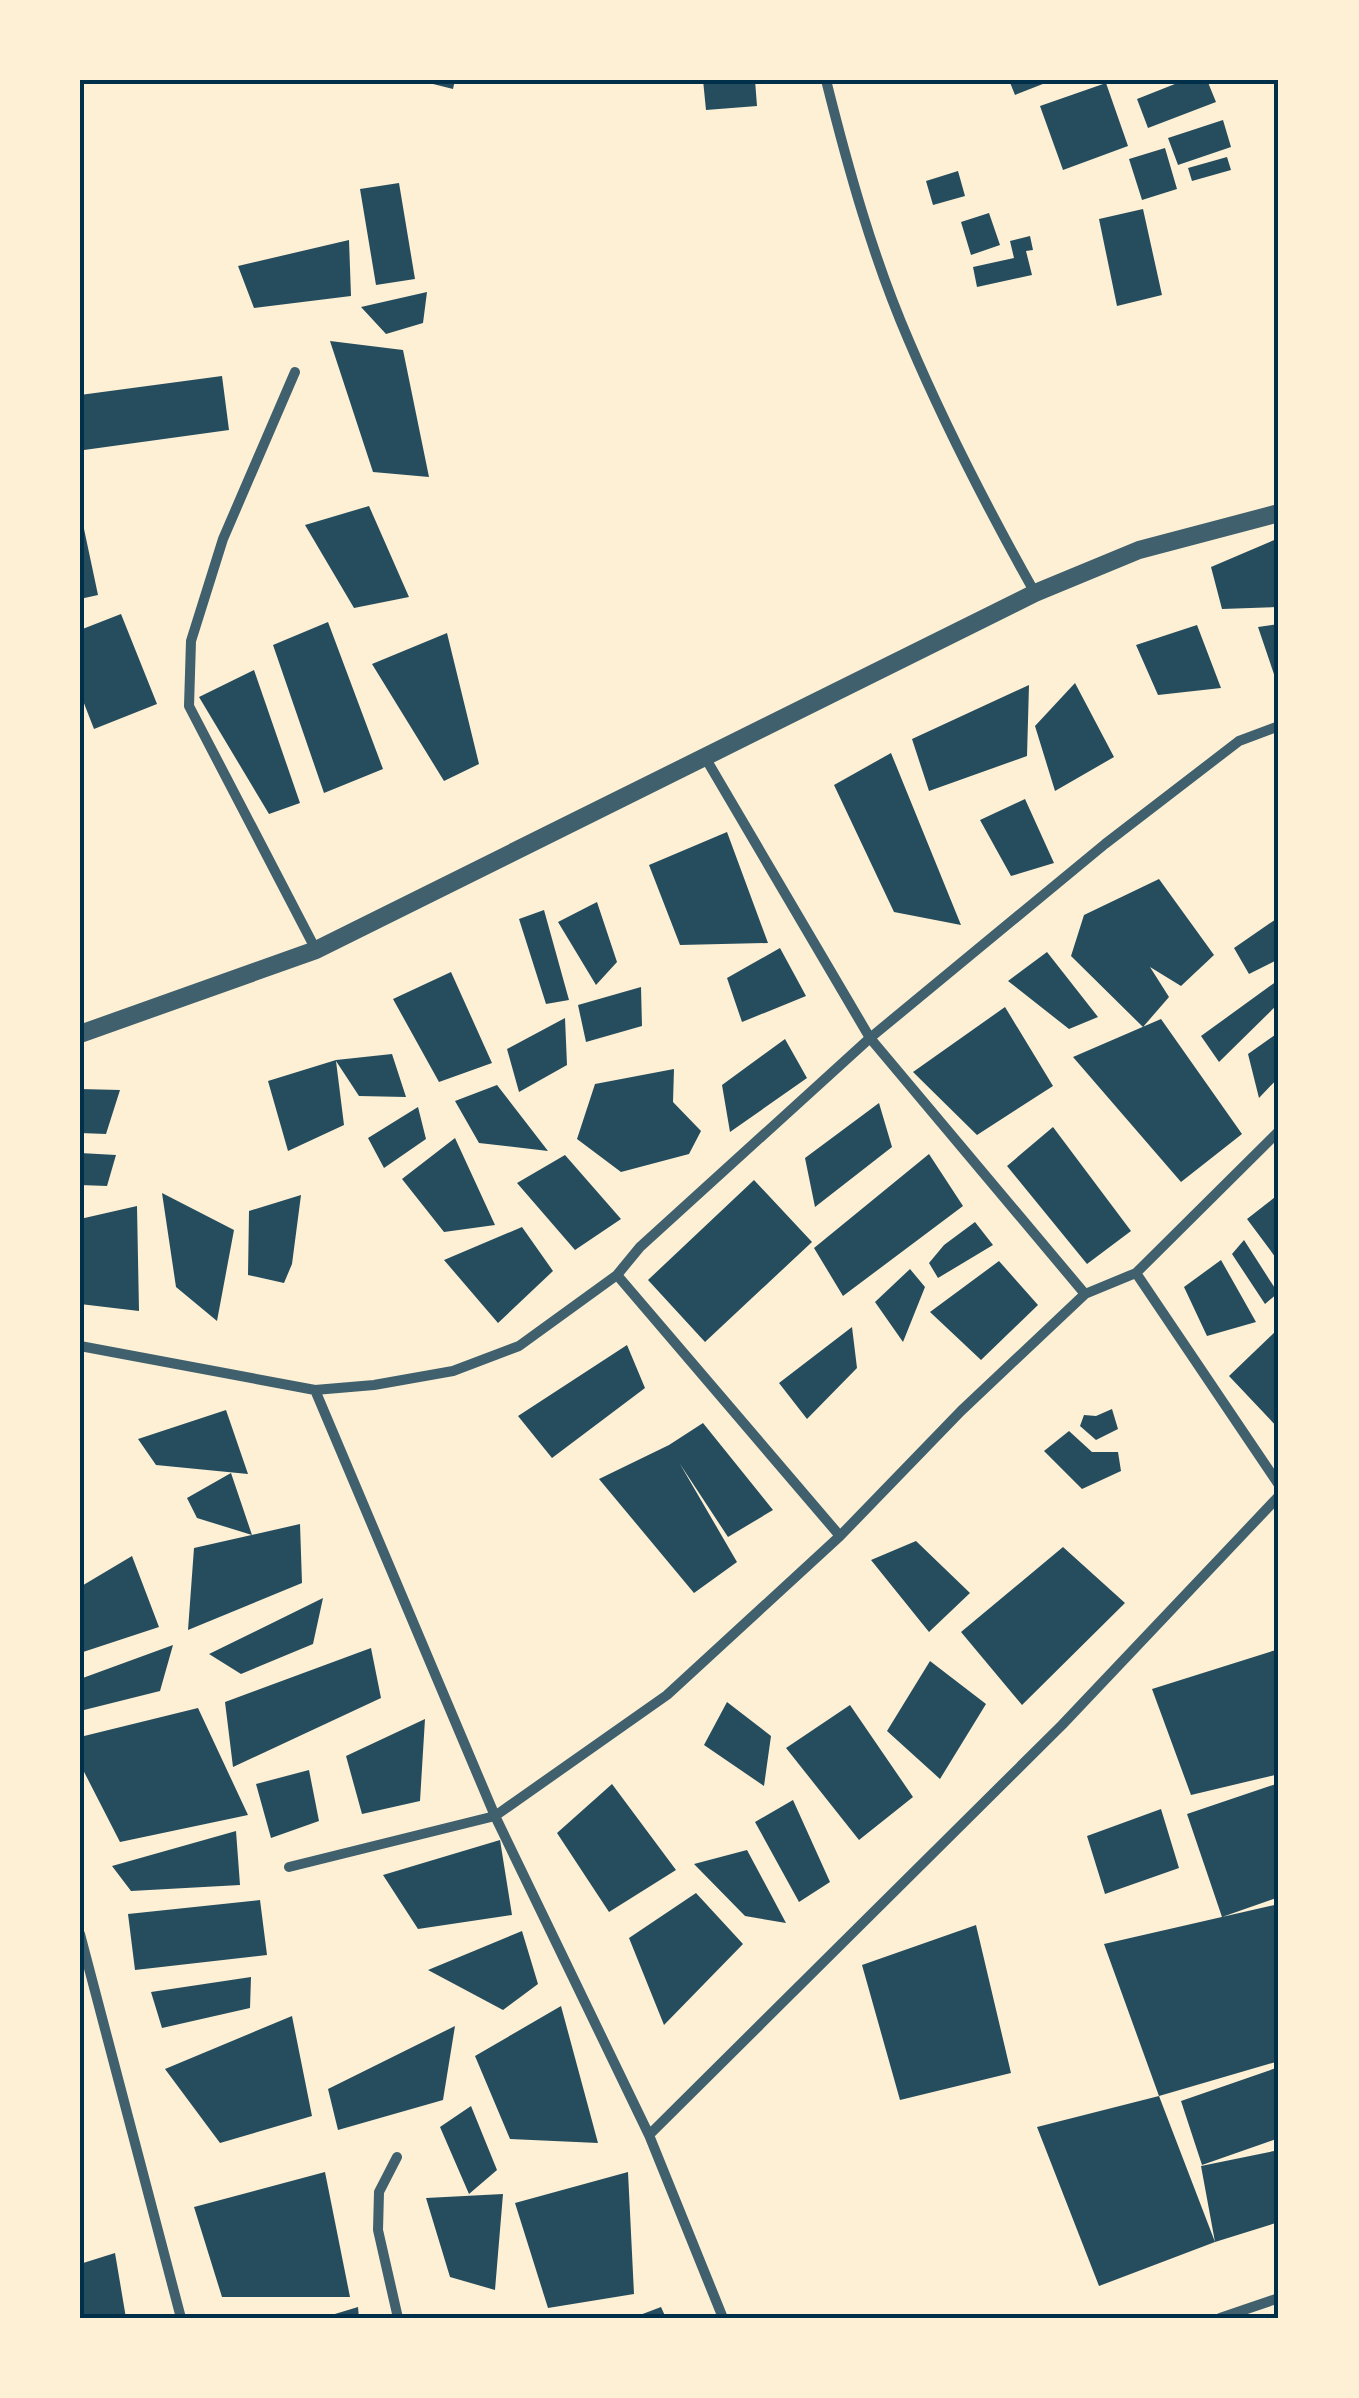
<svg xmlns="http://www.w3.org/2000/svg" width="1359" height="2398" font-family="Rubik,sans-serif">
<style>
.building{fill:#264d5e}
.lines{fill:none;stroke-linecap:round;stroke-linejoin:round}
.minor{stroke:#3f606c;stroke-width:10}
.tertiary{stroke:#3f606c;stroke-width:18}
.neatline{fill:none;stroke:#003049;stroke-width:4}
</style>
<rect width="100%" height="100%" fill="#fdf0d5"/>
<!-- building -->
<path class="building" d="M417,80H455L453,89Z
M703,80H755L757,106L706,110Z
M1009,80H1053L1015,95Z
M1185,80H1207L1216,102L1148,128L1137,99Z
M1106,83L1128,146L1063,170L1040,106Z
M1223,120L1231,147L1178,165L1168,138Z
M1165,148L1177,189L1142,200L1129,159Z
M1227,157L1231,170L1192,181L1188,168Z
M958,171L965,196L933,205L926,181Z
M399,183L415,279L376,285L360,189Z
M1143,209L1162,295L1117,306L1099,219Z
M989,213L1000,245L971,255L961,222Z
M1030,236L1033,250L1026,251L1032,275L977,287L973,267L1014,258L1010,241Z
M349,240L351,296L254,308L238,266Z
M427,292L423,323L386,334L361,307Z
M330,341L403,350L429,477L373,472Z
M222,376L229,430L84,450L80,395Z
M369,506L409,597L354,608L305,525Z
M80,510L98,595L80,599Z
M1279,538V607L1222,609L1211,567Z
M121,614L157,704L94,729L80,693V630Z
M328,622L383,769L324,793L273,645Z
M1279,624V686H1278L1258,627Z
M1197,625L1221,688L1158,695L1136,645Z
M447,633L479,764L444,781L372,664Z
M254,670L300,803L269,814L199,697Z
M1075,683L1114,757L1055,791L1035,726Z
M1029,685L1027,756L929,791L912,739Z
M891,753L961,925L894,912L834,785Z
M1025,799L1054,863L1011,876L980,820Z
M727,832L768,943L680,945L649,865Z
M1159,879L1214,955L1181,986L1150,967L1169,997L1143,1027L1071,956L1084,915Z
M597,902L617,962L596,985L558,922Z
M544,910L569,1000L546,1004L519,919Z
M1279,917V959L1249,974L1234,948Z
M780,948L806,996L742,1022L727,978Z
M1047,952L1098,1017L1069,1029L1008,981Z
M451,972L492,1063L439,1082L393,999Z
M1277,981L1279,1003L1219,1062L1201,1036Z
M641,987L642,1026L586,1042L578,1005Z
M1005,1007L1053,1086L977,1135L913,1072Z
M565,1018L567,1065L519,1092L507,1049Z
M1161,1019L1242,1134L1181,1182L1073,1057Z
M1279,1032V1077L1259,1098L1248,1054Z
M785,1039L807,1078L730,1132L722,1085Z
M392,1054L406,1097L359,1096L336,1061L344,1125L288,1151L268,1081L336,1060Z
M674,1069L673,1102L701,1131L689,1154L621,1172L577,1139L595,1084Z
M497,1085L548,1151L479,1143L455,1101Z
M80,1089L120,1090L106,1134L80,1133Z
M879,1103L892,1147L815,1207L805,1158Z
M418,1107L426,1139L384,1168L368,1138Z
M1053,1127L1131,1231L1087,1264L1007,1166Z
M455,1138L495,1225L444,1232L402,1179Z
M80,1153L116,1155L107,1186L80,1185Z
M929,1154L963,1206L843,1296L814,1248Z
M565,1155L621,1219L575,1250L517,1183Z
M754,1180L812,1242L705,1342L648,1280Z
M162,1193L234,1230L217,1321L176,1287Z
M1279,1194V1262L1247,1219Z
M301,1195L292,1264L284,1283L248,1275L249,1211Z
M137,1206L139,1311L80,1304V1219Z
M975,1222L993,1245L938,1278L929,1263L944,1245Z
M522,1227L553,1271L498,1323L444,1260Z
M1244,1240L1278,1293L1265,1304L1232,1254Z
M1221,1260L1256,1322L1207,1336L1184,1287Z
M999,1261L1038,1305L981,1360L930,1312Z
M910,1269L925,1287L903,1342L875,1302Z
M852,1327L857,1368L807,1419L779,1383Z
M1279,1328V1429L1229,1376Z
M627,1345L645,1388L552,1458L518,1416Z
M1112,1409L1118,1429L1096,1440L1080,1426L1084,1415L1096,1416Z
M226,1410L248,1474L156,1465L138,1439Z
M703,1423L773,1510L728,1537L680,1464L737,1562L694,1593L599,1479L669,1445Z
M1069,1431L1092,1452H1118L1121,1471L1082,1489L1044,1451Z
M231,1473L252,1535L197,1518L187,1498Z
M300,1524L302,1583L188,1630L194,1548Z
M916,1541L970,1593L929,1632L871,1560Z
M1063,1547L1125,1603L1022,1705L961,1632Z
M132,1556L159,1627L80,1653V1587Z
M323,1598L313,1644L241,1674L209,1654Z
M173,1645L160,1691L80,1711V1679Z
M371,1648L381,1698L233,1767L225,1702Z
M1279,1649V1774L1191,1795L1152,1689Z
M930,1661L986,1704L940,1779L887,1731Z
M727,1702L771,1736L764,1786L704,1745Z
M850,1705L913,1797L859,1840L786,1748Z
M198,1708L248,1815L120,1842L80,1764V1737Z
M425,1719L420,1801L362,1814L346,1756Z
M309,1770L319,1821L271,1838L256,1784Z
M1279,1783V1897L1222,1917L1187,1814Z
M612,1784L676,1870L609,1912L557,1833Z
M793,1800L830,1882L799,1902L755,1822Z
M1161,1809L1179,1868L1105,1894L1087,1836Z
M236,1831L240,1885L131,1891L112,1866Z
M500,1840L512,1915L418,1929L383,1875Z
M747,1850L786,1923L745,1916L694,1864Z
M696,1893L743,1944L664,2025L629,1938Z
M260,1900L267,1955L135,1970L128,1914Z
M1279,1904V2061L1159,2096L1104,1944Z
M976,1925L1011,2073L900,2100L862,1965Z
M522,1931L538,1984L503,2010L428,1970Z
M251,1977L250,2008L162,2028L151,1992Z
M561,2006L598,2143L510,2139L475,2056Z
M292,2016L312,2116L220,2143L165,2069Z
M455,2026L443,2100L338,2130L328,2089Z
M1279,2067V2138L1202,2165L1181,2101Z
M1159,2096L1215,2242L1099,2286L1037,2127Z
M471,2106L497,2170L469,2194L440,2127Z
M1279,2150V2222L1215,2242L1201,2166Z
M325,2172L350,2297H222L194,2207Z
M628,2172L634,2294L548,2308L515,2203Z
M503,2194L495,2290L450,2277L426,2198Z
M115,2253L126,2318H80V2264Z
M358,2307L359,2318H325V2317Z
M661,2307L666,2318H632Z"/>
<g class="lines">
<!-- minor -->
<path class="minor" d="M826,80C848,168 873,258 909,341C946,428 989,511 1035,593
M295,372L223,539L191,641L189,706L316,950
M706,759L870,1038L1085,1294
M1136,1273L1279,1485
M617,1275L840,1536
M80,1346L315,1390L374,1385L453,1371L519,1346L617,1275L640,1247L870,1038L1105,844L1239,741L1279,726
M315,1390L495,1816L649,2135L723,2318
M289,1867L495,1816L667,1695L840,1536L961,1411L1085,1294L1136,1273L1279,1131
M80,1934L181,2318
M649,2135L1062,1725L1279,1496
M397,2157L379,2192L378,2230L398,2318
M1220,2318L1279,2298"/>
<!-- tertiary -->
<path class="tertiary" d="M80,1034L316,950L1035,593L1139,550L1279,513"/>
</g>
<!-- border -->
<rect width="1359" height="2398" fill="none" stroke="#fdf0d5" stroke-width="165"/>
<rect x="82" y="82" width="1194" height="2234" class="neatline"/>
</svg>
